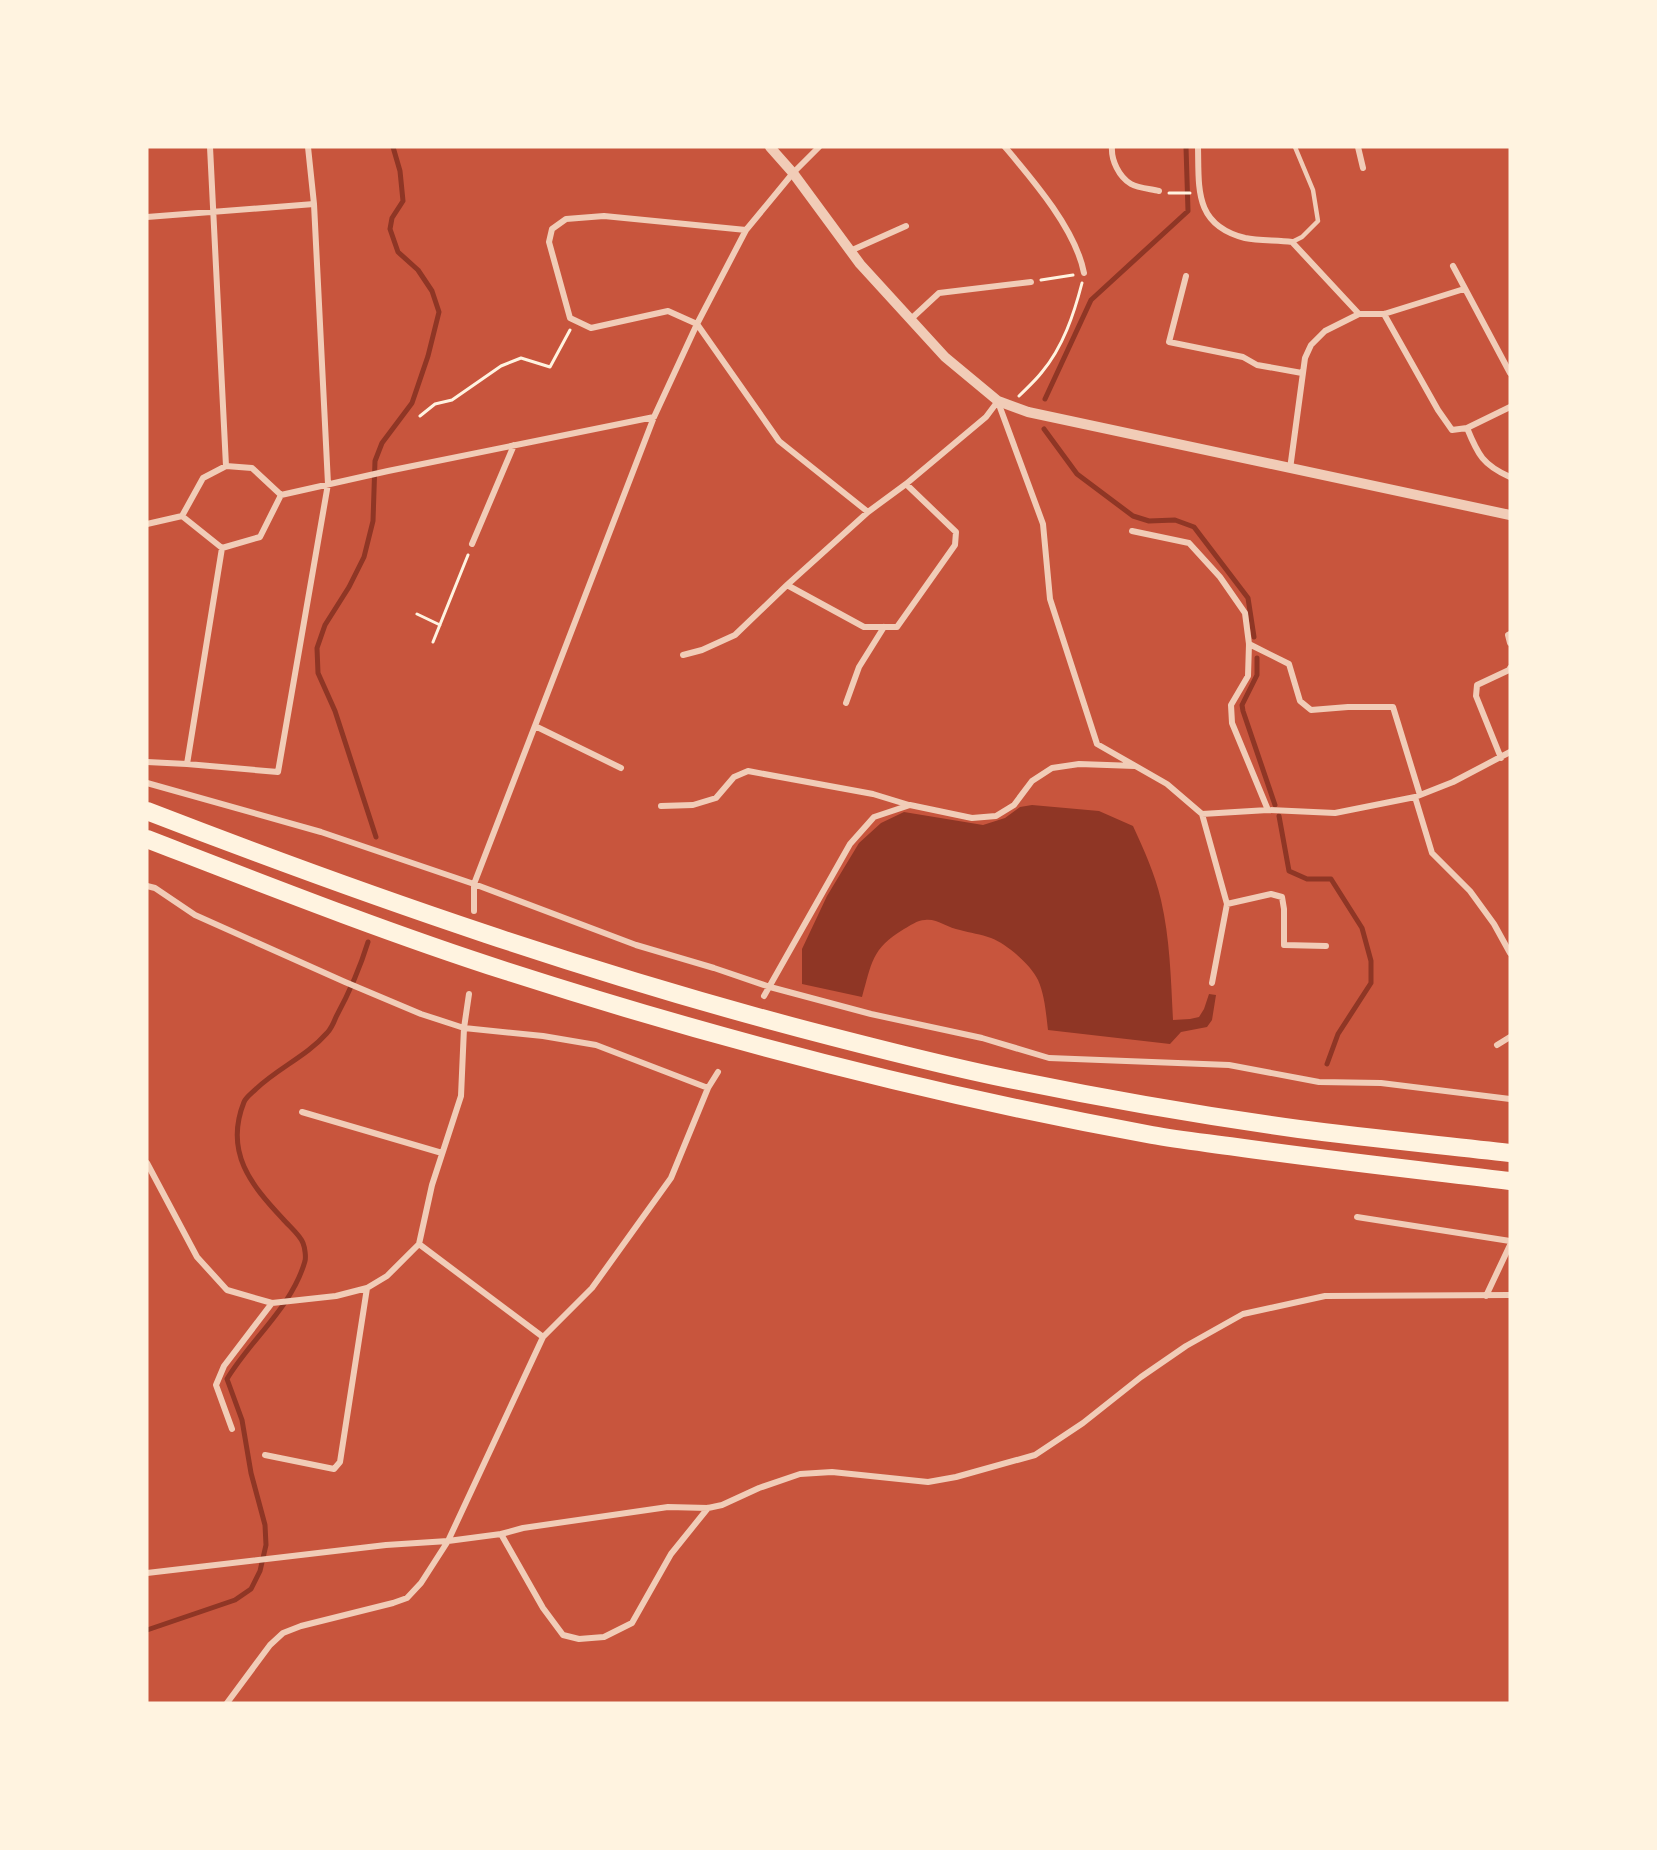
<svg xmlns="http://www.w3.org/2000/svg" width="1657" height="1850" font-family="'PT Sans Narrow',sans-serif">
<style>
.water{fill:#8f3625}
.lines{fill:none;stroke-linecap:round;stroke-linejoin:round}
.stream{stroke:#8f3625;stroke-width:5}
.path{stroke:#fff3e0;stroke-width:3}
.service{stroke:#f1ccb7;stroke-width:4.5}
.minor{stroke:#f1ccb7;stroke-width:6}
.tertiary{stroke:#f1ccb7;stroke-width:10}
.motorway{stroke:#fff3e0;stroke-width:18}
</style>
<rect width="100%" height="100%" fill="#c8553d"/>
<!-- water -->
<path class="water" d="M1032,805L1099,811L1133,826C1144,850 1155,874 1161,900C1170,939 1171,980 1173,1020L1190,1019L1199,1017L1204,1009L1209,994L1216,995L1212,1020L1207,1027L1181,1032L1170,1044L1048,1030C1046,1014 1045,996 1038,980C1031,965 1007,944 991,938C981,934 970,933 960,930C948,928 936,918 925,920C917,920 910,926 904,929C871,949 872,963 862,997L802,984V949L827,896L859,843L881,823L904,812L983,825L1005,818L1020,807Z"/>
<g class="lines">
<!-- stream -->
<path class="stream" d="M1045,399L1091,300L1188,211L1186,147
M1044,429L1077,474L1133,516L1149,521L1175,520L1194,527L1248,598L1254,637
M1257,658V675L1242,705L1243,711L1275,805
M1279,816L1289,871L1307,879H1331L1362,928L1371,961V983L1338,1034L1327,1064
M376,837L335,711L318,673L317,648L325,625L349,587L364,557L373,521L375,461L382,443L412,403L428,356L439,312L432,291L418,270L398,252L390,229L392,218L403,201L400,171L393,147
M147,1630L235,1600L251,1589L260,1571L266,1545L265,1525L251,1473L242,1420L227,1379C251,1339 292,1307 305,1261C306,1257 305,1248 303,1243C300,1235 289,1226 283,1219C251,1185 224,1152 244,1102C246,1097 252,1093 256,1089C278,1068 307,1056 327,1033C331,1029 334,1022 336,1017C349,993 360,968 368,942"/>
<!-- path -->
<path class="path" d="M1169,193H1190
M1041,280L1073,275
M1019,396C1027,388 1035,381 1042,372C1063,347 1074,314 1082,283
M420,416L435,404L452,400L501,366L521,358L550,367L570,330
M417,614L440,625
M433,642L468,555"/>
<!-- service -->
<path class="service" d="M1292,242L1302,237L1318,221L1313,190L1295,147"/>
<!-- minor -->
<path class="minor" d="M210,147L226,466
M1005,147C1033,180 1076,230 1084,273
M1112,147C1111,160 1119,177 1131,184C1138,188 1151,189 1159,191
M1198,147C1199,189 1194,225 1245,238C1259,241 1277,240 1292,242L1359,314
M1358,147L1363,168
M147,217L314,204
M746,230L604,216L566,219L552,229L549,242L570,318L591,328L668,311L697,324L779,441L868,512
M850,251L906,226
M1453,266L1510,373
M1186,276L1169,342L1243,357L1257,365L1302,373
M1384,314L1438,410L1452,430L1467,428L1510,407
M911,319L939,293L1031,282
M998,402L1043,524L1050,599L1097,744L1167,784L1202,814L1268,810L1335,813L1415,797L1453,782L1510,752
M1467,428C1478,455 1483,465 1510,477
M226,466L252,468L281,495L260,537L222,548L182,516L203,478Z
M1290,469L1305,358L1311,345L1325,331L1359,314H1384L1464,289
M906,484L956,532L955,545L897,627H864L787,585L868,512L906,484L986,417L998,401
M281,495L388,471L654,417
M147,524L182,516
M1132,531L1189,543L1220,577L1245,613L1249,644L1248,676L1231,705L1232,723L1268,810
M472,544L514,445
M222,548L187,764L278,772L328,484L314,204L308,147
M1510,634L1508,635L1510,643
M1249,644L1289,664L1300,701L1311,710L1348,707H1393L1420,795
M683,655L702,650L735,635L787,585
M846,703L859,667L884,627
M535,726L621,768
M1501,758L1476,696L1477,685L1509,670L1510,668
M147,762L187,764
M147,783L321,832L474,884L636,945L714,968L770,987L871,1014L982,1038L1049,1058L1229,1065L1319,1082L1381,1083L1510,1099
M1415,797L1432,853L1470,891L1494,924L1510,953
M661,806L693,805L716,798L734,777L748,771L873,794L909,805
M1202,814L1227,904L1212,983
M147,886L155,888L195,915L345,982L421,1014L464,1028L543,1036L596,1045L708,1088
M1227,904L1271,894L1282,897L1284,909V945L1326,946
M474,911V884L654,417L697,324L746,230L793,173L819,147
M764,996L850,844L874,817L910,805L972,818L996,816L1014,805L1032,781L1052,768L1079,764L1135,766
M1497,1045L1510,1037
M302,1112L442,1153
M147,1163L197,1257L227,1290L272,1303L336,1296L367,1288L387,1276L419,1244L432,1185L461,1096L464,1028L469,994
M1357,1217L1510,1241
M419,1244L543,1337
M1486,1296L1510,1245
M232,1429L216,1385L224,1366L272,1303
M265,1455L334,1469L340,1462L367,1288
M501,1534L523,1528L668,1507L708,1508L722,1505L759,1488L800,1474L832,1472L928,1482L956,1477L1035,1455L1083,1423L1141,1377L1186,1346L1243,1314L1325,1296L1510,1295
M147,1573L386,1545L448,1541L501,1534L543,1608L563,1635L579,1639L604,1637L632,1623L671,1554L708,1508
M227,1703L270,1645L283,1633L301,1626L393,1603L407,1598L421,1583L448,1541L543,1337L592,1288L671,1178L708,1088L718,1072"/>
<!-- tertiary -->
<path class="tertiary" d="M770,147L793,173L860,264L945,357L998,401L1028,412L1510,515"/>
<!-- motorway -->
<path class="motorway" d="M147,811C372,898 599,977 833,1037C895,1053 957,1069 1019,1081C1112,1100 1205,1116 1299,1129C1369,1138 1440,1145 1510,1153
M147,839C266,885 385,932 506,971C717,1039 933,1095 1152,1135C1179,1140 1208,1143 1236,1147C1327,1160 1418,1170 1510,1181"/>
</g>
<!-- border -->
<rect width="1657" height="1850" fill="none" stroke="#fff3e0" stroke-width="297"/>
</svg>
